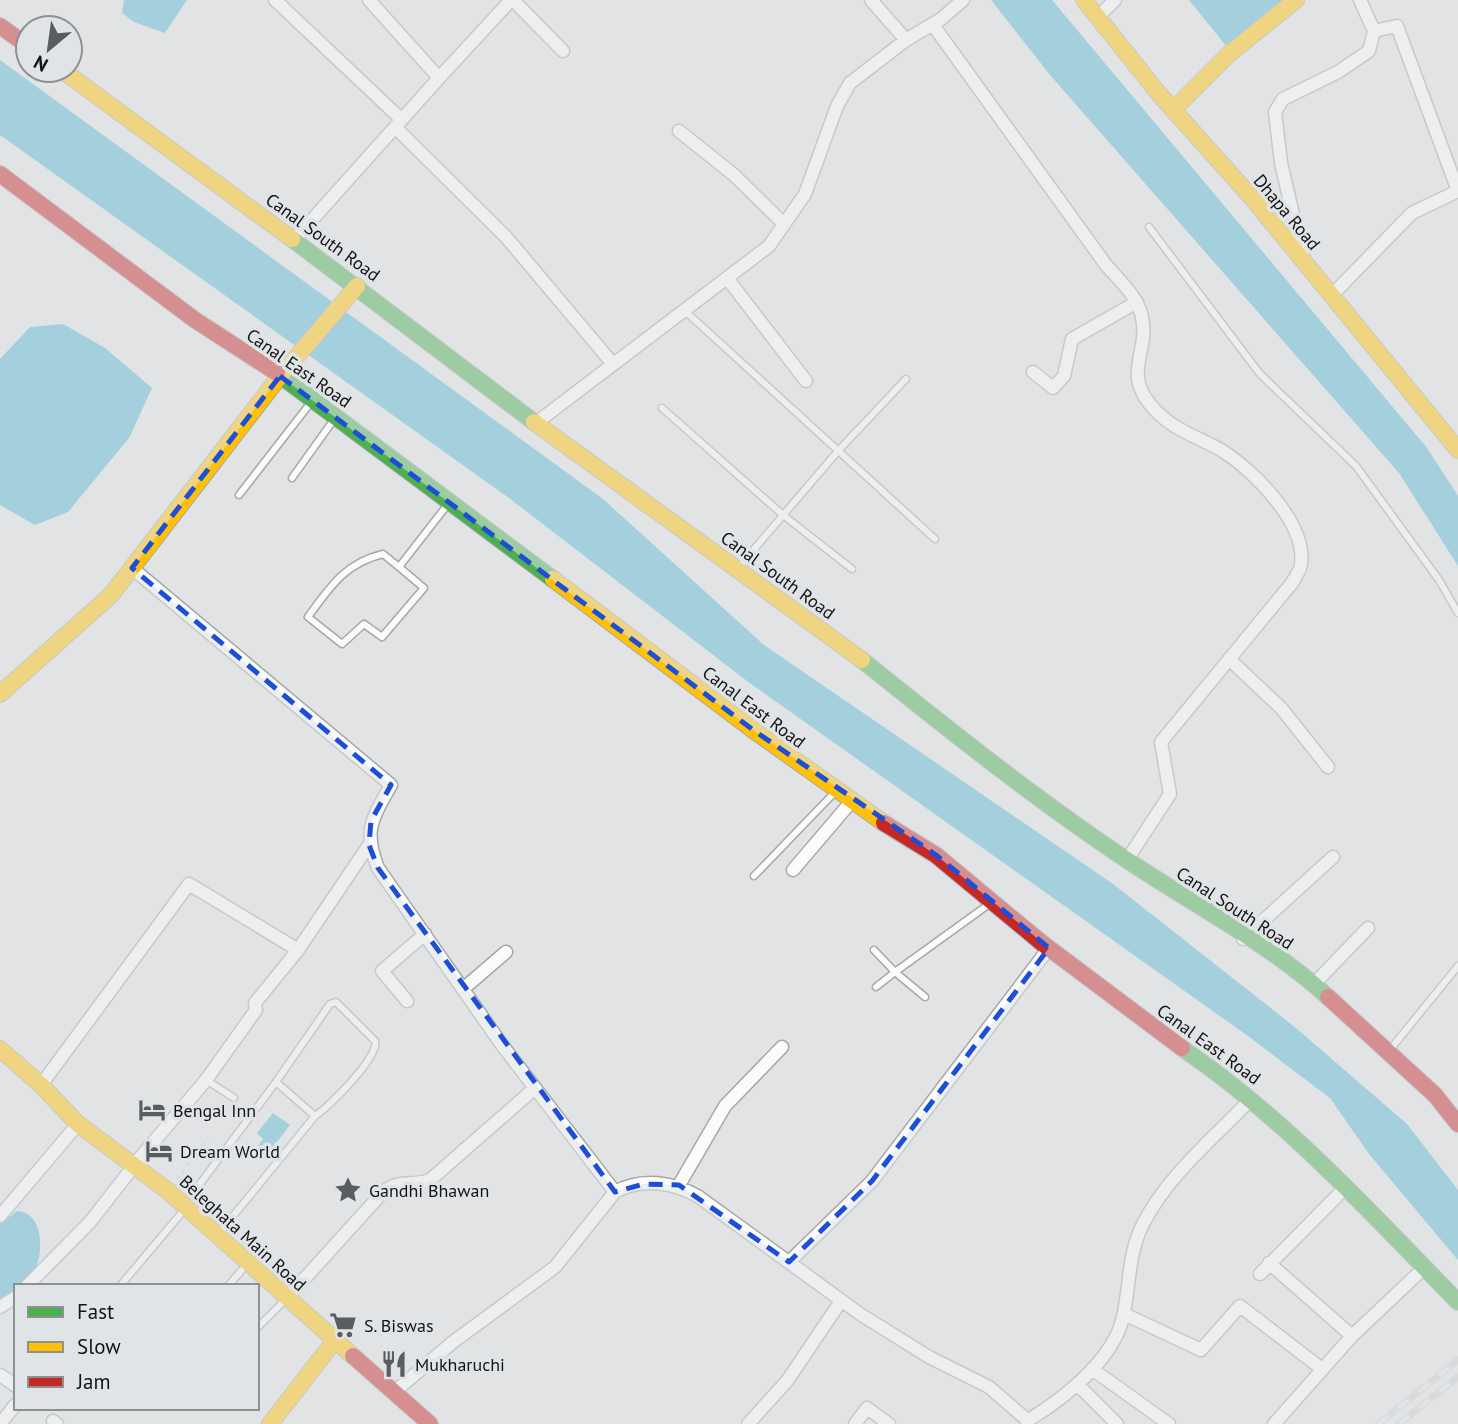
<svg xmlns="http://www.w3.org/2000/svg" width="1458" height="1424" font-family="'PT Sans',sans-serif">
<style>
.water{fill:#59b7d1}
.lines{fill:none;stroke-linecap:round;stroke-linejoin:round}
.lane-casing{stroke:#a6a7a8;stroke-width:9}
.street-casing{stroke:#a6a7a8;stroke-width:15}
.fast-casing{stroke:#a6a7a8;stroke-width:18}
.slow-casing{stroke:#a6a7a8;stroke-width:18}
.jam-casing{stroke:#a6a7a8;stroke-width:18}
.path{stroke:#cdcece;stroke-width:2.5;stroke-dasharray:3.5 5;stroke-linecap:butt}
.lane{stroke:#fafbfb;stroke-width:6}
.street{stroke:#fafbfb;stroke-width:12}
.fast{stroke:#4caf50;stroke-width:16}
.slow{stroke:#ffc107;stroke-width:16}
.jam{stroke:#c62828;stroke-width:16}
.rail-casing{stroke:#cfcfd0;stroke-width:7}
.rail{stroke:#e0e4e6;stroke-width:4.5;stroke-dasharray:13;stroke-linecap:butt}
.marked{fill:none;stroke:#1d4ed8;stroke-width:5;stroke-dasharray:14 9;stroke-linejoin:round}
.labels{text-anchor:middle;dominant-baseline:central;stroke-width:7;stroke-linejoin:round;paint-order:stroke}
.street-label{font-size:18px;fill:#131415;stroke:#e0e4e6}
.poi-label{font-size:18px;fill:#131415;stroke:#e0e4e6;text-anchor:start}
</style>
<rect width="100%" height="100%" fill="#e1e3e5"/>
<!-- water -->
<path class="water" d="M124,0H187L165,33L134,22L122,13Z
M991,0H1052L1427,448L1458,496V566L1399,473L1050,75Z
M1189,0H1286L1227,47Z
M0,60L603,499L764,645L1113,884L1296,1028L1407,1124L1458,1190V1260L1369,1154L1330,1098L1248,1036L747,681L509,498L0,135Z
M63,324L105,348L152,388L129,438L68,512L35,525L0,505V359L30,327Z
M273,1113L290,1125L263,1160L253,1152L263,1139L257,1133Z
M17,1211C41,1212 43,1244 38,1262C35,1271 28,1278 22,1286H16V1294L0,1303V1224Z"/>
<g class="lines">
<defs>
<path id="lane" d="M1149,227L1260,374L1356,466L1439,580L1458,613
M685,311L935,539
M662,408L783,515L852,569
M292,478L335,418
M239,495L312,401
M399,567L424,588L382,637L364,624L342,644L308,617C330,587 345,563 383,554L399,567L448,504
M738,568L838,451L906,379
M754,876L835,792
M874,950L895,972L876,987
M925,997L895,972L992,902
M1389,1051L1458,966
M206,1080L234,1098
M194,1192L276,1082
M220,1232L315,1116C329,1107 380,1056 375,1041L336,1002L330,1004L276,1082L315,1116
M120,1286L184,1210
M228,1286L247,1264
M257,1328L286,1299"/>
<path id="street" d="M275,0L402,120
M513,0L563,51
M871,0L906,40
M1098,17L1115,0
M933,25L1106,265C1119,280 1138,297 1142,317C1150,355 1119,374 1157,412C1176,431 1198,437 1221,450C1252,469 1307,523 1301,564C1301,570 1295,577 1292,583L1161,742L1170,794L1127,860
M439,78L511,0
M395,127L506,237L613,364
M679,131L734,175L784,224
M294,240L439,78L369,0
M1303,257L1281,163L1275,112L1283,99L1338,72L1369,51L1374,31L1360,0
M727,278L806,381
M1331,296L1412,213L1458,191L1397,26L1374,31
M1033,372L1053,388L1064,376L1072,339L1137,302
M536,423L769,246L805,194L837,106L850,83L906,40L941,19L963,0
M132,568L391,785C372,819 363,830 378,868L502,1045L615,1192
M1229,659L1281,708L1328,767
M793,870L851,802
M1243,939L1333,857
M1313,985L1368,928
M463,989L506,952
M407,1001L382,971L425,934
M41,1085L189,884L298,950
M134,1165L206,1080L256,1010L255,1003L298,950L369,845
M679,1185L725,1106L782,1047
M0,1216L78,1124
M789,1262L872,1181L1049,948
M1269,1263L1352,1336
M1260,1274L1344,1189
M27,1286L90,1222L133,1167
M287,1298L383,1192C402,1178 411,1187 430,1180L535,1088
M0,1307L16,1297
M1124,1314L1201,1350L1240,1306L1322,1369
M1092,1369L1169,1424
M0,1375L16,1386
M1078,1385L1117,1424
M394,1392L453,1342L555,1267L615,1192C642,1177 674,1182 699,1197L860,1314L929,1357L989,1387L1026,1419L1027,1424
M53,1421L57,1424
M1027,1421C1063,1399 1113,1361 1123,1317C1130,1286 1128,1253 1143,1224C1168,1175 1214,1138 1251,1099
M0,1424L16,1404
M748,1424L787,1381L841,1301
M855,1424L867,1408L889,1424
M1274,1424L1352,1336L1425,1267"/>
<path id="fast" d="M292,239L534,422
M277,373L553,579
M862,660C949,730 1038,801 1130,862C1196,906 1270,944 1328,997
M1182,1048C1286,1119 1370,1212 1458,1302"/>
<path id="slow" d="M1084,0L1159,94L1252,198L1458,450
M62,70L292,239
M1173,110L1229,54L1296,0
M534,422L862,660
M553,579L756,732L884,823
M0,694L111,595L280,376L357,286
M0,1049L41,1085L78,1124L168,1191L353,1356
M270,1424L335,1340"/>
<path id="jam" d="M0,26L28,46
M0,174L195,320L277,373
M884,823L936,855L1042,943L1182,1048
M1328,997L1435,1095L1458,1124
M353,1356L430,1424"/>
</defs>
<!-- lane casing -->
<use href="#lane" class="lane-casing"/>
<!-- street casing -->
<use href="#street" class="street-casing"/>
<!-- fast casing -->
<use href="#fast" class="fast-casing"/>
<!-- slow casing -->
<use href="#slow" class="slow-casing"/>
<!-- jam casing -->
<use href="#jam" class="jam-casing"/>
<!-- path -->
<path class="path" d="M177,1179L209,1137"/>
<!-- lane -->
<use href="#lane" class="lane"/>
<!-- street -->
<use href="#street" class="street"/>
<!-- fast -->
<use href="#fast" class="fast"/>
<!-- slow -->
<use href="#slow" class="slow"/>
<!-- jam -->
<use href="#jam" class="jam"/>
<defs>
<path id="rail" d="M1378,1424L1458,1360
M1399,1424L1458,1377"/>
</defs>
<!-- rail casing -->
<use href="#rail" class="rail-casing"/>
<!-- rail -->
<use href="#rail" class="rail"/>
</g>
<!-- marked area -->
<path d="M0 0H1458V1424H0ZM280,376L756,732L936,855L1049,948L872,1181L789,1262L679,1185L644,1184L615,1192L378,868L369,845L371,821L391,785L132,568Z" fill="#e1e3e5" fill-opacity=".55" fill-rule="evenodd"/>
<path class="marked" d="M280,376L756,732L936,855L1049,948L872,1181L789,1262L679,1185L644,1184L615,1192L378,868L369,845L371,821L391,785L132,568Z"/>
<!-- icons -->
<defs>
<symbol id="hotel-bare" viewBox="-9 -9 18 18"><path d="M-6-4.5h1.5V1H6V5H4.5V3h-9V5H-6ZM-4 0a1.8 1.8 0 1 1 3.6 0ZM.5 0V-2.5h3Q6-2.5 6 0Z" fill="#5b5c5e" stroke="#e0e4e6" stroke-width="2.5" paint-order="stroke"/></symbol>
<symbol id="sight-bare" viewBox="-9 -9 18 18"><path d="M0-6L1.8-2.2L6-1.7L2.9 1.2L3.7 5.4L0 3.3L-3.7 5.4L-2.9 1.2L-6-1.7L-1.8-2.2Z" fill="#5b5c5e" stroke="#e0e4e6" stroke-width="2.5" paint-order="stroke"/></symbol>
<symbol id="supermarket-bare" viewBox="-9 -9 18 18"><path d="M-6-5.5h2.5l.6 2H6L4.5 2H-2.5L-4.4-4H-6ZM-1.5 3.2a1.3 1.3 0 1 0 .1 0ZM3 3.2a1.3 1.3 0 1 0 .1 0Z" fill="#5b5c5e" stroke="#e0e4e6" stroke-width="2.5" paint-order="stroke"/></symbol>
<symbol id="restaurant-bare" viewBox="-9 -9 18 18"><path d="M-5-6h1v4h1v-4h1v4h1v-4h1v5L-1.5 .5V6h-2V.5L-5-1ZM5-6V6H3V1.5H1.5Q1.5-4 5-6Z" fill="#5b5c5e" stroke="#e0e4e6" stroke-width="2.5" paint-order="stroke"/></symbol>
</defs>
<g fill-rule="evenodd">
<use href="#hotel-bare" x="133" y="1091" width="38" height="38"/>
<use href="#hotel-bare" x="140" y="1132" width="38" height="38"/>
<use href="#sight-bare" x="329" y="1171" width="38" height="38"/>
<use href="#supermarket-bare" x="324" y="1306" width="38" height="38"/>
<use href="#restaurant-bare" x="375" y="1345" width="38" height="38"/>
</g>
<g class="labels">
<!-- street labels -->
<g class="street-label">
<text transform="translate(1287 212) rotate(50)">Dhapa Road</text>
<text transform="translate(323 237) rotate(36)">Canal South Road</text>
<text transform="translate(299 368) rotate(35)">Canal East Road</text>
<text transform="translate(778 575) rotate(36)">Canal South Road</text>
<text transform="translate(754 707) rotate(37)">Canal East Road</text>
<text transform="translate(1235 908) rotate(33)">Canal South Road</text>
<text transform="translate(1209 1044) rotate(36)">Canal East Road</text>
<text transform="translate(243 1233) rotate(42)">Beleghata Main Road</text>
</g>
<!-- poi labels -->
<g class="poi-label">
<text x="173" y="1110">Bengal Inn</text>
<text x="180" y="1151">Dream World</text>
<text x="369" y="1190">Gandhi Bhawan</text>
<text x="364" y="1325">S. Biswas</text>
<text x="415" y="1364">Mukharuchi</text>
</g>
</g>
<!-- legend -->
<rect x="14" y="1284" width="245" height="126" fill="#e0e4e6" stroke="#8e9192" stroke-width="2"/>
<rect x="28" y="1307" width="35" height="10" fill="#4caf50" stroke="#8e9192" stroke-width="2"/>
<text x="77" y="1319" font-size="21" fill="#131415">Fast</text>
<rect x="28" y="1342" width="35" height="10" fill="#ffc107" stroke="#8e9192" stroke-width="2"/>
<text x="77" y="1354" font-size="21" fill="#131415">Slow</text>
<rect x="28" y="1377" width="35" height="10" fill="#c62828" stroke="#8e9192" stroke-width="2"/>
<text x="77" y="1389" font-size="21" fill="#131415">Jam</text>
<!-- north arrow -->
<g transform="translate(49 49) rotate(209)"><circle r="33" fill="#e0e4e6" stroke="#8e9192" stroke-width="2"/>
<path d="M0-5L12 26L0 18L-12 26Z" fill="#5b5c5e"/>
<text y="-10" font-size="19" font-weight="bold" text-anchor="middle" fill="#131415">N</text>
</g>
</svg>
